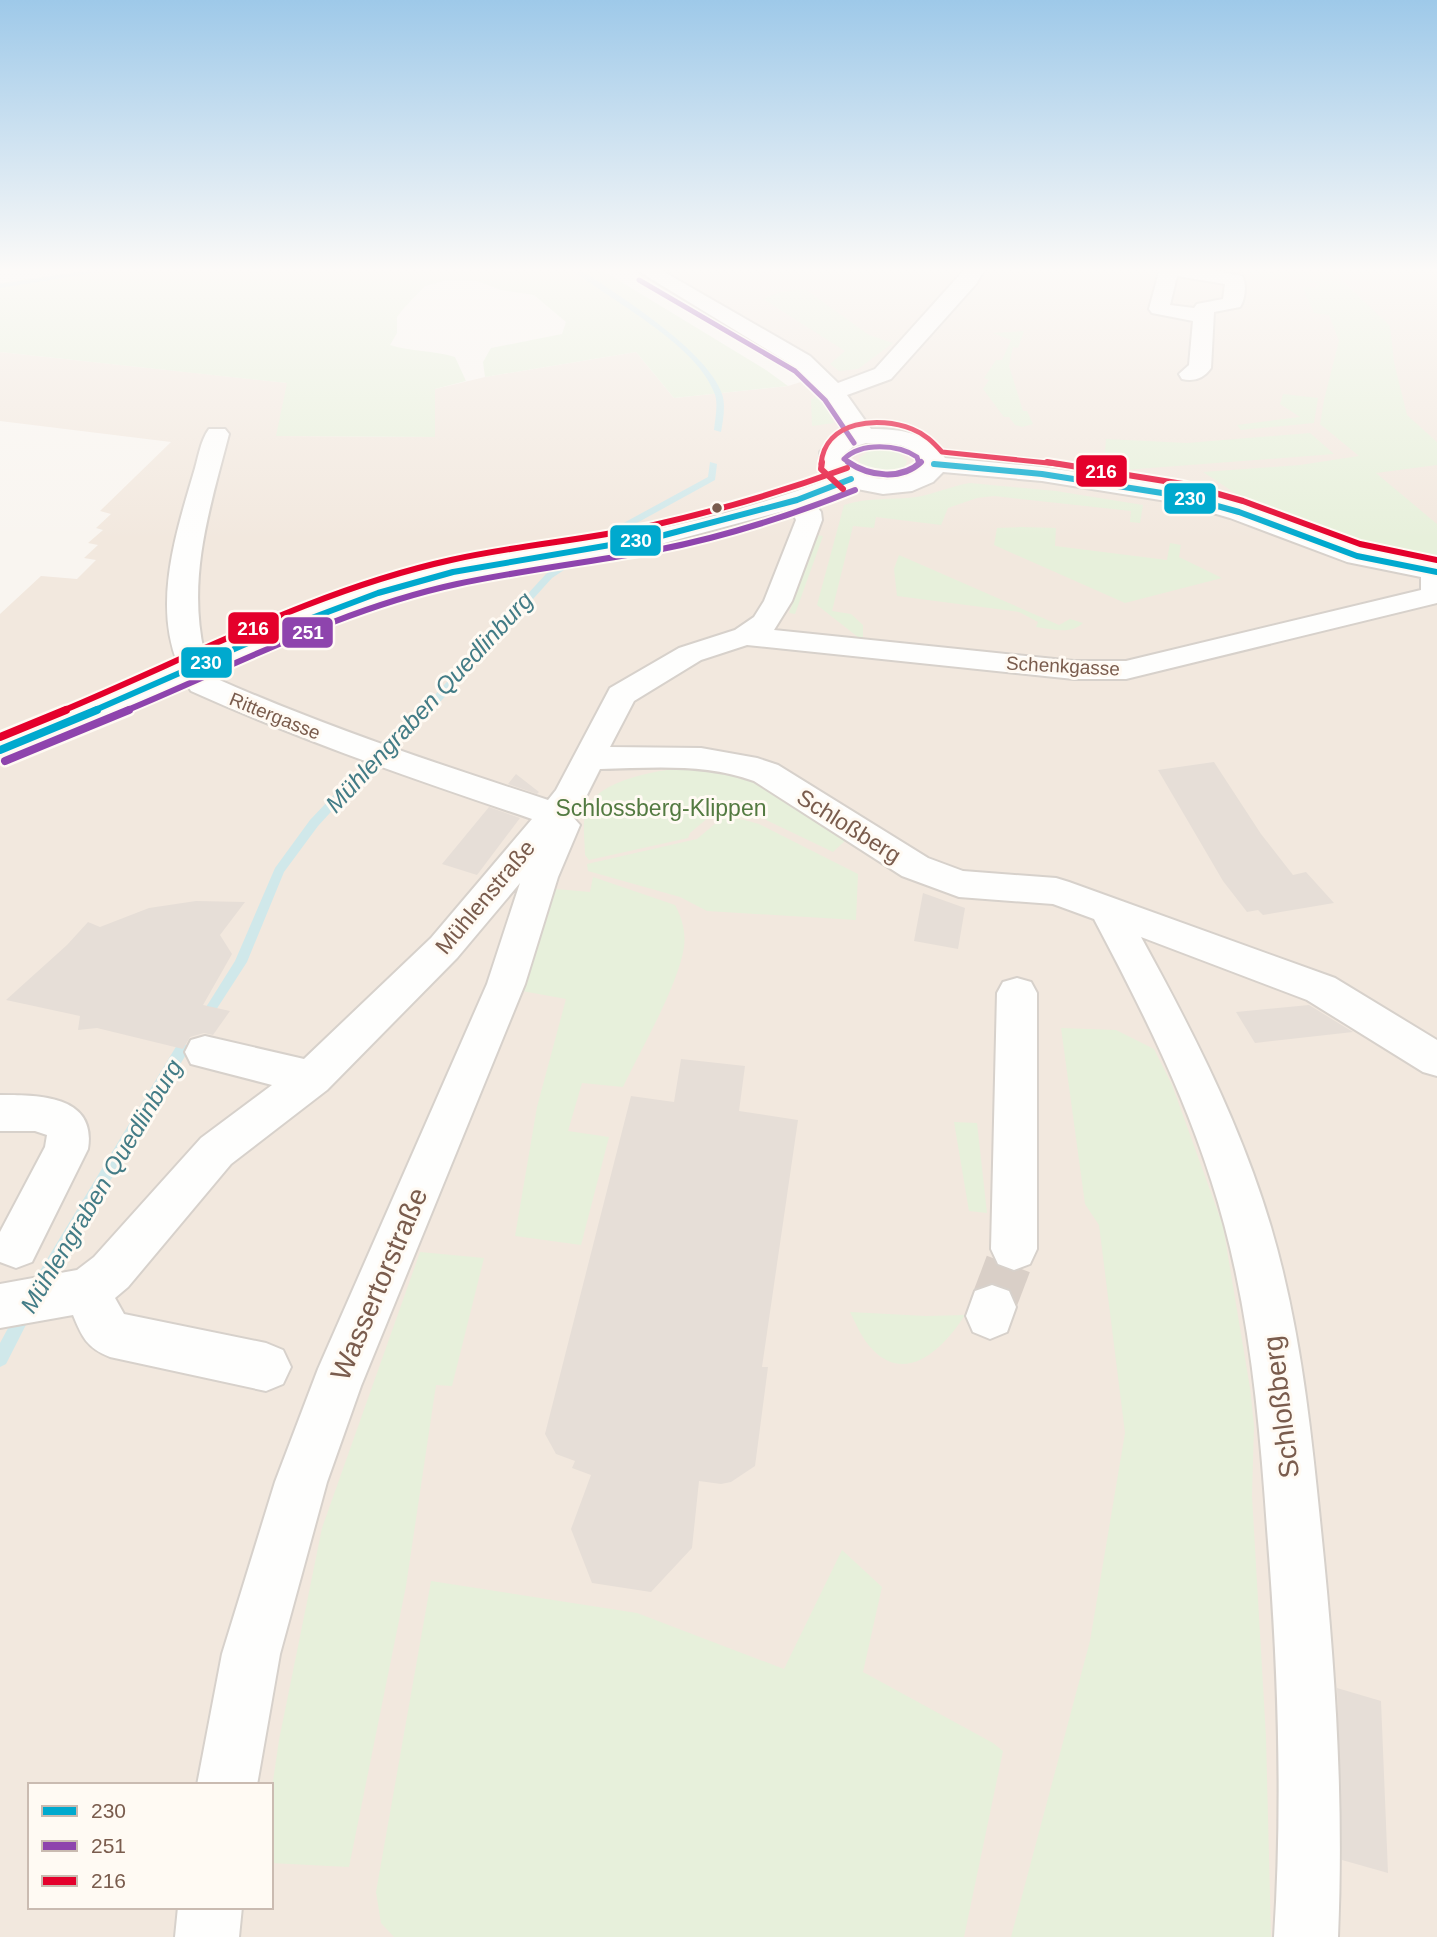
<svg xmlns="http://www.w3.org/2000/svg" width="1437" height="1937" font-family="Arial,sans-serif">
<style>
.residential{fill:#f2e8de;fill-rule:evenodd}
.green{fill:#e7f0db}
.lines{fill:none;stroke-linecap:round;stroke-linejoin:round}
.stream{fill:#d0e8ea;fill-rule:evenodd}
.building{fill:#e6ded7}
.minor-tunnel{stroke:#d9cfc7;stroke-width:46;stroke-dasharray:46 23;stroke-linecap:butt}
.minor-casing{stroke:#d7d1cb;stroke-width:4}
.minor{fill:#fefefd;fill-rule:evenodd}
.bus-1-far1-casing{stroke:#fffaf3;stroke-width:10}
.bus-1-casing{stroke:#fffaf3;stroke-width:13}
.bus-2-far2-casing{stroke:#fffaf3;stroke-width:8}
.bus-2-far1-casing{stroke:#fffaf3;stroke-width:10}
.bus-2-casing{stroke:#fffaf3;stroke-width:13}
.bus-3-far2-casing{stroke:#fffaf3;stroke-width:8}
.bus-3-far1-casing{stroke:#fffaf3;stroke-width:10}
.bus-3-casing{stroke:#fffaf3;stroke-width:13}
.bus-1-far1{stroke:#00a9ce;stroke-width:6}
.bus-1{stroke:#00a9ce;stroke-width:8}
.bus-2-far2{stroke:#8e44ad;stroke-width:5}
.bus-2-far1{stroke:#8e44ad;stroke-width:6}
.bus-2{stroke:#8e44ad;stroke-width:8}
.bus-3-far2{stroke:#e4002b;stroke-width:5}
.bus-3-far1{stroke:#e4002b;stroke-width:6}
.bus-3{stroke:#e4002b;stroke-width:8}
.bus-dot{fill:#7a5c4d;stroke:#fffaf3;stroke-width:2.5}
.labels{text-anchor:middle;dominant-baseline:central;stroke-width:6;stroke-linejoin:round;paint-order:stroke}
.far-street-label{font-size:19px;fill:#7a5c4d;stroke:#fffaf3}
.park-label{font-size:23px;fill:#537a41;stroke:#fffaf3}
.street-label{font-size:23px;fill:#7a5c4d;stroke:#fffaf3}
.water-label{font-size:24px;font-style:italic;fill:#437c86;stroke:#fffaf3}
.near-street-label{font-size:28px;fill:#7a5c4d;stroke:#fffaf3}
.line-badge{stroke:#fffaf3;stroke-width:2.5}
.badge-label{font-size:19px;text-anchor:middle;font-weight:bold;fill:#fff}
</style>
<rect width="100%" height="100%" fill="#f9f5f0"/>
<!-- residential -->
<path class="residential" d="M628,269H1437V1937H0V614L41,576L77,579L96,560L84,558L98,545L88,543L103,530L96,528L111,514L100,511L171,442L0,421V352L288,383L277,436L434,437L435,389L485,377L636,352L674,398L788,386L804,381L710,316ZM30,1785H271V1907H30Z"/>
<!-- green -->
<path class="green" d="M96,269H600L766,370L788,386L674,398L636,352L485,377L483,362L491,348L562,334L566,322L534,295L501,290L477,281L447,280L425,286L404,308L397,317V333L390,345C411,352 433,350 455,357L466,381L435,389V437L276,436L287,383L0,352V283Z
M1278,269H1330L1390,326L1394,362L1407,415L1437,442V465L1376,473L1437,524V558L1390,551L1342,537L1238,495L1203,472L1300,465L1359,456L1320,424L1324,400L1339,341L1329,315L1314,313L1303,288L1318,287L1316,283C1302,283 1302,275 1285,277L1290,281L1260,277V273L1281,272Z
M805,289L869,335L893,343L858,369L839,371L830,364L845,351L763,299L780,292Z
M1024,331L1018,348L1013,347L1009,366L1023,411H1027L1033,424L1022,427L1015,425L1009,417H1004L983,389L989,380L984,378L996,360H1002L1011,340L993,333Z
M1283,394L1318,398L1314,423L1241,430L1237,425L1300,417L1280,404Z
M816,397L824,403L834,423L812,426L811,399Z
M1310,433L1334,454L1124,470L1104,464L1106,439L1187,443Z
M881,449L898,452L907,461L905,466C891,475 873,474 860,464L859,458L869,451Z
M970,483L1056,491L1143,505L1140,523L1130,522L1131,511L994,496L977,498L948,508L941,525L876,517L874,528L853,526L832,611L851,614L863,625V641L817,605L844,505C868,497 892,500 916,497C935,494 951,486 970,483Z
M1021,527L1056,528L1055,546L1167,560L1170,543L1181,545L1179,557L1222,578L1125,603L994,545L997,528Z
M818,535L823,536L795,614L789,613Z
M899,555L1059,625L1070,619L1083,623C1070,635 1052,629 1036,627L1038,622L1019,612L897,596L894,569Z
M698,767L758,782L847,839L833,852L764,819L732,808L716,811L690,833L688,838L589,860L585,855C585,841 581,819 588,806C604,777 668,768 698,767Z
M730,816L759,824L858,874L856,920L707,911L680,897L588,871L587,864L697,839L723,817Z
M593,877L675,905C682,918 686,932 684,947C678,986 641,1049 623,1087L582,1083L568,1131L609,1137L581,1245L515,1236L537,1107L566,999L522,991L556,889L590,892Z
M1061,1028L1116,1030L1154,1049L1172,1085L1223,1226L1250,1388L1254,1426L1252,1496L1266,1737L1271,1937H1011L1090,1641L1125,1433L1099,1225L1085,1204Z
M954,1122L977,1123L987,1213L969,1211Z
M420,1252L484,1258L452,1386L436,1385L406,1586L349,1867L271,1863V1795L279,1740L322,1528Z
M850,1312L926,1316L965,1315C946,1345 908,1386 873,1350C862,1339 857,1326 850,1312Z
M842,1550L882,1587L863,1672L993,1743L1003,1751L964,1937H394L381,1923L376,1892L431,1581L637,1613L784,1669Z"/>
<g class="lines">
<!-- stream -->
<path class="stream" d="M100,269H117L0,288V284Z
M571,269H579C617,294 707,350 722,394C726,405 723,421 721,432L714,430C715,418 719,403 714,392C695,343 611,301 571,269Z
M710,462L717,464L715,480L624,530L552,578L441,701L374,765L318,826L284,872L247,962L216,1010H208L206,1007L208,1004L235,961L275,868L310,820L366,761L433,697L546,574L618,526L708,477Z
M182,1044L187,1045L188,1049L187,1053L42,1294L37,1296L32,1294L29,1289L32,1284L177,1045Z
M25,1304L30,1306L33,1311L6,1364L0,1367V1343L20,1306Z"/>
</g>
<!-- building -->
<path class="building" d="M1214,762L1261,834L1293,875L1306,872L1334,903L1263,915L1258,910L1247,912L1223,881L1158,770Z
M516,774L539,792L537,794L508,784Z
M489,807L520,818L477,875L442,864Z
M923,893L965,908L958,949L914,941Z
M196,901L245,902L220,935L232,954L203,1005L230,1011L213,1035L204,1033L190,1037L183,1049L97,1028L78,1030L80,1016L6,1000L67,945L88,922L100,927L149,908Z
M1309,1005L1353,1032L1255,1043L1236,1012Z
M681,1059L745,1066L739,1111L798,1120L762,1367H768L755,1466L731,1482L721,1484L699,1481L692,1548L651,1592L592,1583L571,1529L591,1475L572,1468L575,1461L556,1454L545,1434L631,1096L674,1102Z
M1337,1688L1381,1701L1388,1873L1342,1860Z"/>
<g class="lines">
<!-- minor-tunnel -->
<path class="minor-tunnel" d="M992,1307L1014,1249"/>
<defs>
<path id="minor" d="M635,269H659L810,356L838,383L875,369L965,269H985L976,284L891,379L847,395L871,429C900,429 928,432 945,458L1042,467L1181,488L1248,506L1364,549L1437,564V603L1126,679H1074L747,645L701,660L634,701L610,747L701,748L757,758L778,765L928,858L963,871L1056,878L1069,882L1335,978L1437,1040V1076L1423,1072L1307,1000L1141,937C1192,1030 1241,1125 1271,1227C1300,1325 1311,1428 1321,1530C1335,1665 1344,1801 1338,1937H1274C1283,1801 1278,1665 1267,1529C1259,1412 1248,1293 1211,1180C1182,1089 1139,1004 1094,919L1053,904L959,897L902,876L754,781C704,763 652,768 600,769L587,795L572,816L580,825L558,877L525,984L361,1386L327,1482L280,1654L257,1785H197L222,1654L275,1482L318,1369L487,984L520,883L457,958L327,1090L231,1164L128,1287L115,1298L124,1314L266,1343L283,1350L291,1367L283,1384L266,1391L110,1357C87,1348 82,1337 73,1315L0,1328V1284L77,1270L94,1257L201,1138L272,1085L191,1064L185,1052L191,1040L205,1036L304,1059L431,938L532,819C417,780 302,741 191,691L186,683L0,760V738L178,664C153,604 176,533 193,475C198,460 200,441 209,429H225L229,434C210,507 187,577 204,652C283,616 368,581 454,564C520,550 587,543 653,530C713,518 775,500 832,478L820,464V452L835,437L850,433L826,397L794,366ZM866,443C885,443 907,442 920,457L921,466C900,486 865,482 844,462V454L853,447ZM943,472L1042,481L1179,503L1230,518L1347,562L1421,577V590L1126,661H1074L774,630L792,601L822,520L821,512L814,503L852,488L883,494L912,491L933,482ZM791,509L796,520L764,601L754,617L735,630L679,648L610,688L556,790L548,800C435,763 323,726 215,678L212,671L274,642L388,599L456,580L657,545Z
M1157,269H1205L1242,276C1247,283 1245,300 1240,307L1214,312L1211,368C1204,378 1194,382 1182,379L1179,374L1189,365L1193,321L1152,313L1149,309L1159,272ZM1177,276L1225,284L1223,299L1197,304L1194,308L1170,305Z
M1017,978L1031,982L1037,993V1249L1030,1264L1014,1270L998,1264L991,1249L997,993L1003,982Z
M0,1095C38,1095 97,1095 88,1149L32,1262L16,1268L0,1262V1232L45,1147L47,1135L35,1131H0Z
M992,1285L1009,1291L1016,1307L1007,1332L990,1339L973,1332L966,1316L975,1291Z
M178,1907H242L239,1937H175Z"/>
</defs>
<!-- minor casing -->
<use href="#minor" class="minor-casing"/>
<!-- minor -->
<use href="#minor" class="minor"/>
<defs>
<path id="bus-1-far1" d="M934,464L1042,474L1181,496L1239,512L1357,556L1437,572
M93,711L264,636L378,593L453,572L657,537L797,500L851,479"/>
<path id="bus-1" d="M0,750L97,710"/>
<path id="bus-2-far2" d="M639,280L795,371L825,400L854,443
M851,464L844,459C861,442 898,444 917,457L919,464"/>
<path id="bus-2-far1" d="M848,462C870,477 902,480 921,462
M125,711C234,666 341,609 457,584C523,570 590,562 657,550C724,537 792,515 855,490"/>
<path id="bus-2" d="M5,761L129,710"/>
<path id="bus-3-far2" d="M821,464C825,420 879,416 912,429C925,434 933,442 942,452L1058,464"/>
<path id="bus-3-far1" d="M822,462L821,469L843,489
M1047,462L1183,484L1243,501L1360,544L1437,560
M62,711C189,658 315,590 451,560C518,545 587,540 654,525C720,510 784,491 847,468"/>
<path id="bus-3" d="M0,737L66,710"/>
</defs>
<!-- bus-1-far1 casing -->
<use href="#bus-1-far1" class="bus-1-far1-casing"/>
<!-- bus-1 casing -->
<use href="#bus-1" class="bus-1-casing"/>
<!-- bus-2-far2 casing -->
<use href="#bus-2-far2" class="bus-2-far2-casing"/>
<!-- bus-2-far1 casing -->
<use href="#bus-2-far1" class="bus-2-far1-casing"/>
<!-- bus-2 casing -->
<use href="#bus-2" class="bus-2-casing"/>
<!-- bus-3-far2 casing -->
<use href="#bus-3-far2" class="bus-3-far2-casing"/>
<!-- bus-3-far1 casing -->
<use href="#bus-3-far1" class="bus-3-far1-casing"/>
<!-- bus-3 casing -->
<use href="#bus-3" class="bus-3-casing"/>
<!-- bus-1-far1 -->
<use href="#bus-1-far1" class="bus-1-far1"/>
<!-- bus-1 -->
<use href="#bus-1" class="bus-1"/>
<!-- bus-2-far2 -->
<use href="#bus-2-far2" class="bus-2-far2"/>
<!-- bus-2-far1 -->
<use href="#bus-2-far1" class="bus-2-far1"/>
<!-- bus-2 -->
<use href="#bus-2" class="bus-2"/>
<!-- bus-3-far2 -->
<use href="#bus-3-far2" class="bus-3-far2"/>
<!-- bus-3-far1 -->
<use href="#bus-3-far1" class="bus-3-far1"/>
<!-- bus-3 -->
<use href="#bus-3" class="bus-3"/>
</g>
<!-- sky -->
<linearGradient id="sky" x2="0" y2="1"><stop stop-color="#9ec9e9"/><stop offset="0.5" stop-color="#fcfaf8"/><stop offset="1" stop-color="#fcfaf8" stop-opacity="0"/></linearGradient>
<rect width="1437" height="540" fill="url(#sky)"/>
<!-- markers -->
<circle class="bus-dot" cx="717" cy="508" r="6"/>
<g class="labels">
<!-- far-street labels -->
<g class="far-street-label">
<text transform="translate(1063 666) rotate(3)">Schenkgasse</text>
<text transform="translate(275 716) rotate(22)">Rittergasse</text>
</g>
<!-- park labels -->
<g class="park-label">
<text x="661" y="808">Schlossberg-Klippen</text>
</g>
<!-- street labels -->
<g class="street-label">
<text transform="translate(849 826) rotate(32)">Schloßberg</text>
<text transform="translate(485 897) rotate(-50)">Mühlenstraße</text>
</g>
<!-- water labels -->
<g class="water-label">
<text transform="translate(429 702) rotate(-47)">Mühlengraben Quedlinburg</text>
<text transform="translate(101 1186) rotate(-59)">Mühlengraben Quedlinburg</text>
</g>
<!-- near-street labels -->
<g class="near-street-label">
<text transform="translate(379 1284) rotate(-67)">Wassertorstraße</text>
<text transform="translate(1281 1407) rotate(-97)">Schloßberg</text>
</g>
</g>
<g class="line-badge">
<rect x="1075" y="454" width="53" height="34" rx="7" fill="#e4002b"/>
<rect x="1163" y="482" width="54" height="33" rx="7" fill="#00a9ce"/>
<rect x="609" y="524" width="53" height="33" rx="7" fill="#00a9ce"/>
<rect x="227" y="611" width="53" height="34" rx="7" fill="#e4002b"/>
<rect x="281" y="616" width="53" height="33" rx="7" fill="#8e44ad"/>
<rect x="180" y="646" width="53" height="33" rx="7" fill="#00a9ce"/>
</g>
<g class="badge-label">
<text x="1101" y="478">216</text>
<text x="1190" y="505">230</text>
<text x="636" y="547">230</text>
<text x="253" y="635">216</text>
<text x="308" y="639">251</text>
<text x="206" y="669">230</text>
</g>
<!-- legend -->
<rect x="28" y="1783" width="245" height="126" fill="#fffaf3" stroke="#cabbb1" stroke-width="2"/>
<rect x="42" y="1806" width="35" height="10" fill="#00a9ce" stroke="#cabbb1" stroke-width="2"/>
<text x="91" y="1818" font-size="21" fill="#7a5c4d">230</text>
<rect x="42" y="1841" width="35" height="10" fill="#8e44ad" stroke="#cabbb1" stroke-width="2"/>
<text x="91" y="1853" font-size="21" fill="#7a5c4d">251</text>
<rect x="42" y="1876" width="35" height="10" fill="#e4002b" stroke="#cabbb1" stroke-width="2"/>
<text x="91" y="1888" font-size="21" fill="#7a5c4d">216</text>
</svg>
